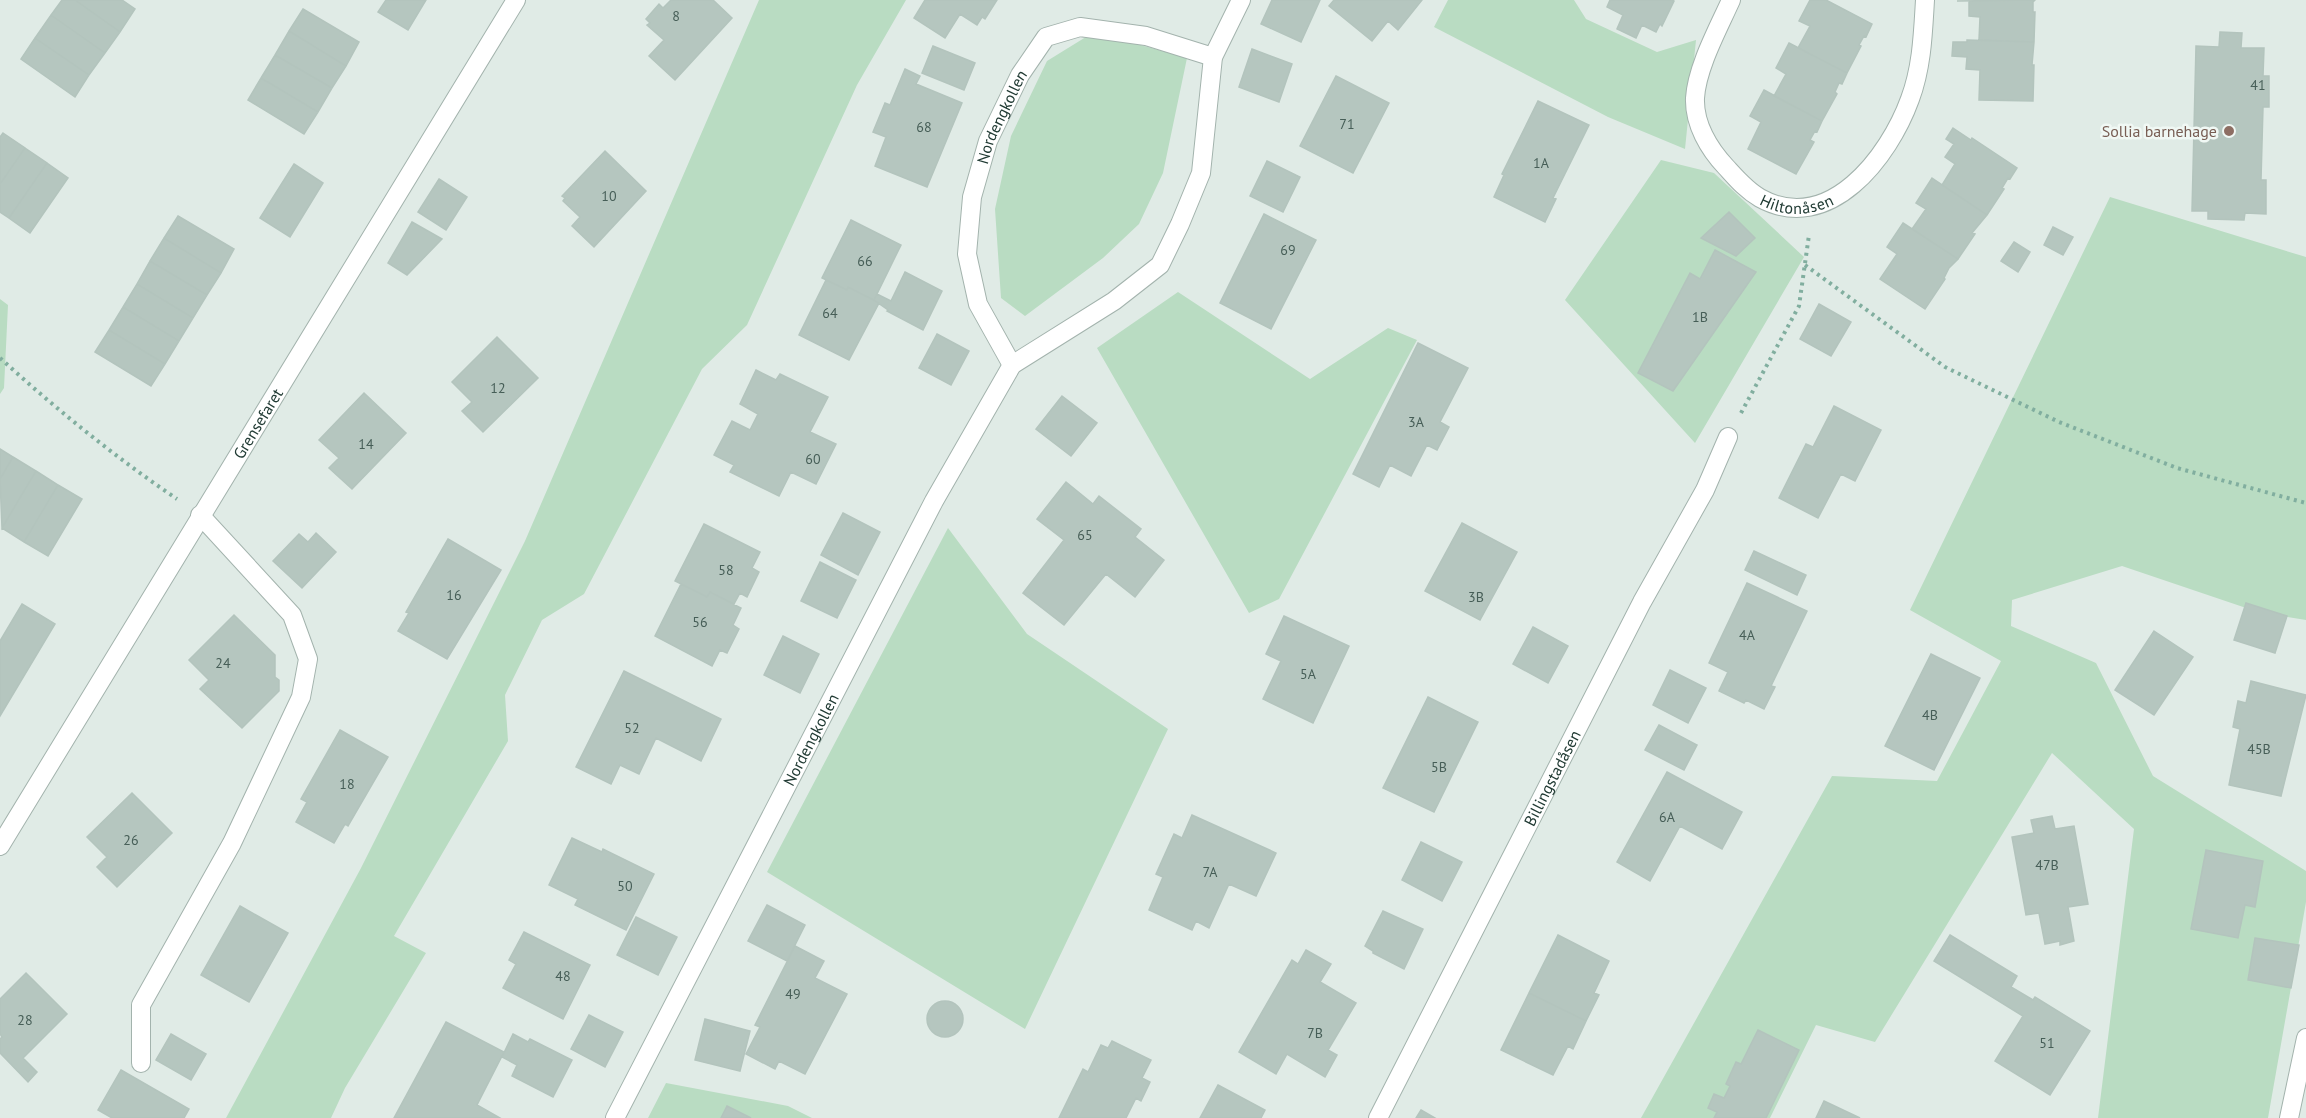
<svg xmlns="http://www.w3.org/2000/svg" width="2306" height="1118" font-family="'PT Sans',sans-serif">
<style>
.green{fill:#b9dcc2}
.building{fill:#b5c6bf;stroke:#b3c4bd;stroke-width:1.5}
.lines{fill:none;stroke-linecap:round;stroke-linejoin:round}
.minor-casing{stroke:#a3b3ad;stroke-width:20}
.path{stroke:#81ae9f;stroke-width:4;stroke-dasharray:3 4.5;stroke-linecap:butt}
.minor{stroke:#fff;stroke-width:18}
.education-dot{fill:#8d6e63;stroke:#f0f8f4;stroke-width:2}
.labels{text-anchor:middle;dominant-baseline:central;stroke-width:5;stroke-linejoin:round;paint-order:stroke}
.number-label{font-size:14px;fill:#465e57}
.street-label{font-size:16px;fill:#213b34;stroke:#f0f8f4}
.education-label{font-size:16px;fill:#785e54;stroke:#f0f8f4;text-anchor:end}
</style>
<rect width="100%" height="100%" fill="#e0ebe6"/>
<!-- green -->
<path class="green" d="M759,0H906L857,85L747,325L702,369L584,594L542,620L505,695L508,741L394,936L426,953L345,1088L331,1118H226L361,868L525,541Z
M1448,0H1574L1586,19L1657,52L1696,40L1685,149L1608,117L1434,27Z
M1094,32L1187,58L1163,173L1139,224L1103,258L1025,316L1001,298L995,209L1011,136L1047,61Z
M1661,160L1714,173L1804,257L1695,443L1565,300Z
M2110,197L2306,257V620L2258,612L2122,566L2012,600L2011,626L2096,663L2153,776L2306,871V902L2268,1118H2098L2134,829L2052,753L1875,1042L1816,1025L1770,1118H1641L1832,776L1937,781L2001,661L1910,610Z
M1178,292L1310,379L1388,328L1417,340L1279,599L1249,613L1097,348Z
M0,299L8,305L4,388L0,394Z
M948,528L1027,634L1168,729L1025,1029L767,872Z
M666,1083L788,1106L812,1118H648Z"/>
<!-- building -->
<path class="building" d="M62,0H75L120,32L105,53L51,15Z
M75,0H122L135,9L120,32Z
M386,0H426L408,30L378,12Z
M671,0H713L732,18L675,80L649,56L664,40L647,25L650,23L646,19L659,4L663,8Z
M925,0H997L985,19L982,17L977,25L960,14L945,38L914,18Z
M1272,0H1320L1301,42L1261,24Z
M1334,0H1422L1398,30L1388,21L1372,41L1329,6Z
M1610,0H1672L1674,1L1662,26L1660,24L1656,32L1642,25L1636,38L1617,29L1623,15L1607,7Z
M1810,0H1826L1872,24L1866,37L1864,36L1859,45L1861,46L1847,73L1798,48L1810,26L1799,21Z
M2035,0L2033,2V12H2035L2034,42L1979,40L1980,17L1969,16V1H1957Z
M303,9L359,42L346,66L289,31Z
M51,15L105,53L89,75L35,38Z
M289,31L346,66L332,88L275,55Z
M2220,32L2242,33L2241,48H2264L2263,76H2269V107H2263L2261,180H2266V214L2245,213L2244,220L2208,219V211H2192L2196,46L2219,47Z
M35,38L89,75L75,97L21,59Z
M1967,40L2034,42L2032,65H2034L2033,101L1979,100L1980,70L1966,69L1967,57L1952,56L1953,42H1967Z
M1789,43L1847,73L1842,84L1839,83L1835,92L1837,94L1822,121L1774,96L1786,74L1776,68Z
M933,46L975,63L964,90L922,73Z
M1252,49L1292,64L1279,102L1239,87Z
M275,55L332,88L318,112L261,78Z
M905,69L920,76L916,84L962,103L927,187L875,166L886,137L873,132L885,103L890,105Z
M1336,76L1389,103L1353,173L1300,146Z
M261,78L318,112L304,134L248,100Z
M1764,90L1822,121L1817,132L1815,131L1810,140L1814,142L1796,174L1748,149L1761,122L1750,116Z
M1538,101L1589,125L1553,198L1556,199L1545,222L1494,197L1504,175L1502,174Z
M1953,128L1971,140L1972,138L2017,168L2010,179L2008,178L2002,188L2004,189L1987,215L1942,185L1955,164L1945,157L1954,144L1946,139Z
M3,133L25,148L0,184V137Z
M25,148L47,163L9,218L0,212V184Z
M605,151L646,191L594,247L572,226L580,217L563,201L565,198L562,196Z
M1267,161L1300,177L1283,212L1250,196Z
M47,163L68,178L30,233L9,218Z
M294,164L323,183L290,237L260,218Z
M1932,178L1987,215L1972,233L1975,234L1958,259L1912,229L1926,209L1916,203Z
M439,179L467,197L446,230L418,212Z
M1729,212L1755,238L1736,256L1701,238Z
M1264,214L1316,240L1271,329L1220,303Z
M178,216L234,249L221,273L164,238Z
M851,220L901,245L874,300L848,287L847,290L822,278Z
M412,222L442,239L407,275L388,263Z
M1903,223L1958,259L1949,268L1944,278L1945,279L1925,309L1880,279L1897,254L1887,247Z
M2053,227L2073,237L2063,255L2044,245Z
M164,238L221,273L207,295L150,261Z
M2014,242L2030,252L2018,272L2001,261Z
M1715,250L1756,272L1673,391L1638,373L1690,273L1700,279Z
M150,261L207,295L193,318L137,284Z
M905,272L942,291L923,330L887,311L888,310L874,300L877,294L891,301Z
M826,280L847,290L848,287L879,303L849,360L799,335Z
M137,284L193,318L179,341L123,307Z
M1819,304L1851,322L1831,356L1800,339Z
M123,307L179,341L165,364L109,330Z
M109,330L165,364L151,386L95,352Z
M937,334L969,351L951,385L919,368Z
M497,337L538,378L483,432L462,411L472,402L452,382Z
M1418,343L1468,368L1440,422L1449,427L1437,450L1427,445L1411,476L1390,465L1379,487L1353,474Z
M756,370L776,380L780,374L828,397L810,432L836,444L816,484L791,472L779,496L730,472L734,465L714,455L732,421L750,430L758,414L740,404Z
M364,393L406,433L352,489L329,468L339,458L319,440Z
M1062,396L1097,423L1071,456L1036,429Z
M1834,406L1881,430L1855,481L1841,474L1818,518L1779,498L1806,444L1813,447Z
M0,449L13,457L0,479Z
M13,457L36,471L2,528L0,479Z
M36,471L58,485L24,542L2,528Z
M1066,482L1093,504L1099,496L1141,529L1135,537L1164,560L1135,597L1106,574L1064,625L1023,593L1064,540L1037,519Z
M58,485L82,499L48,556L24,542Z
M843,513L880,532L858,575L821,555Z
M1462,523L1517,552L1480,620L1425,591Z
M704,524L760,552L752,568L759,572L747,597L740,593L734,604L710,592L707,597L675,581Z
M316,533L336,552L302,588L273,561L299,534L308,542Z
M448,539L501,570L447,659L398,631L409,613L406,612Z
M1754,551L1806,575L1797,595L1745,570Z
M820,562L856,580L837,618L801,601Z
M1747,583L1807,611L1771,686L1775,687L1764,709L1746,700L1744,703L1719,691L1728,672L1709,663Z
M681,584L707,597L710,592L741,608L733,625L739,629L727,653L720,650L712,666L655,636Z
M2246,603L2287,616L2275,653L2234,640Z
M22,604L55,624L0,716V641Z
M234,615L275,655V677L279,680V691L242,728L200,689L209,680L189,660Z
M1284,616L1349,646L1313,723L1263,699L1281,661L1266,654Z
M1533,627L1568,646L1548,683L1513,664Z
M2154,631L2193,657L2154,715L2115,690Z
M783,636L819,654L800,693L764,675Z
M1931,654L1980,678L1934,770L1885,746Z
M1670,670L1706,688L1688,723L1653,705Z
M624,671L721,719L701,761L656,738L639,774L620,765L611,784L576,767Z
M2251,681L2306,695L2281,796L2229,785L2240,729L2233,727L2238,701L2246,703Z
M1428,697L1478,722L1434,812L1383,788Z
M1659,725L1697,745L1684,770L1645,750Z
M340,730L388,757L348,826L345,824L334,843L296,822L307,802L301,799Z
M1667,772L1742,812L1722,849L1680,826L1650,881L1617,862Z
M132,793L172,833L117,887L97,867L107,857L87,837Z
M1192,815L1276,853L1256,896L1229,884L1209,928L1196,921L1192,930L1149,910L1163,877L1156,874L1174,834L1182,838Z
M2052,816L2055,829L2074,826L2088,904L2068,907L2074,941L2060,945V941L2045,944L2039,913L2026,915L2012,837L2034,833L2031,820Z
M572,838L602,852L603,849L654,874L626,930L575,905L578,899L549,885Z
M1421,842L1462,862L1442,901L1402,880Z
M2206,850L2263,861L2255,907L2245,905L2238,938L2191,929Z
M767,905L805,925L787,961L748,941Z
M240,906L288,933L249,1002L201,975Z
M1383,911L1423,929L1404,969L1373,953V951L1365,946Z
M636,917L677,937L658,975L617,955Z
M524,932L590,965L563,1019L503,988L516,964L509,960Z
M1558,935L1609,961L1594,993L1599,995L1586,1021L1529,993Z
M1950,935L2017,976L2011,987L2033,1000L2035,997L2090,1031L2050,1095L1995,1061L2023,1016L1934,961Z
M2255,938L2299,945L2291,988L2248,980Z
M795,946L824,961L815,978L847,994L805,1074L779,1061L775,1069L746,1054L760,1027L755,1025Z
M1306,950L1331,964L1320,982L1356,1003L1328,1050L1337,1055L1325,1077L1287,1054L1276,1074L1239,1052L1292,960L1298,964Z
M26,973L67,1014L23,1058L37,1072L28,1082L0,1053V1039L2,1037L0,1034V999Z
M1529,993L1586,1021L1573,1049L1568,1046L1553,1075L1501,1050Z
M927 1019a18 18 0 1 1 36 0a18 18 0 1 1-36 0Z
M589,1015L623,1032L605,1067L571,1049Z
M705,1019L750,1031L740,1071L695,1060Z
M446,1022L504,1052L477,1105L500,1118H394Z
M1758,1030L1799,1050L1766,1118H1714L1717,1112L1708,1108L1714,1094L1724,1098L1730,1086L1726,1084L1736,1062L1741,1064Z
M171,1034L206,1054L191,1080L156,1060Z
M513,1034L528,1042L530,1039L572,1060L553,1097L512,1076L517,1065L502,1057Z
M1112,1041L1151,1060L1142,1078L1150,1082L1141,1101L1136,1098L1126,1118H1059L1083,1069L1088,1072L1101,1045L1108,1048Z
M121,1070L189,1109L184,1118H112L98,1110Z
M1218,1085L1265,1110L1261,1118H1200Z
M1824,1101L1860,1118H1816Z
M727,1106L751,1118H721Z
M1421,1110L1435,1118H1416Z"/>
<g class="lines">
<defs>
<g id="minor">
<path id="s1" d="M1731,0C1718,29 1697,67 1695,98C1694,124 1709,149 1726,167C1736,178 1746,190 1760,198C1829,236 1889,157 1910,99C1922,67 1923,33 1925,0"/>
<path id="s2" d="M1012,365L978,304L967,254L972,197L988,141L1020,75L1046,37L1080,27L1146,36L1213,57"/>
<path id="s3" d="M0,846L516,0"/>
<path d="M141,1063V1005L232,843L301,697L308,659L292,615L200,515"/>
<path id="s4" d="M615,1118L934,501L1012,365L1114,301L1160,265L1180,224L1201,173L1213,57L1241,0"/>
<path id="s5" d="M1378,1118L1642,602L1705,490L1728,437"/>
<path d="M2289,1118L2306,1038"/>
</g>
</defs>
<!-- minor casing -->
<use href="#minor" class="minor-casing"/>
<!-- path -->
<path class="path" d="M1805,265L1945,367L2059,422L2177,468L2306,503
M0,358C56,409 115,457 177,499
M1741,413L1799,306L1809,235"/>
<!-- minor -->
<use href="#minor" class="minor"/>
</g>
<!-- markers -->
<circle class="education-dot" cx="2229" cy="131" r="6"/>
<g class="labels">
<!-- number labels -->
<g class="number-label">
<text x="676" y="16">8</text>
<text x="2258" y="85">41</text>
<text x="1347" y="124">71</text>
<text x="924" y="127">68</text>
<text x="1541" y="163">1A</text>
<text x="609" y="196">10</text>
<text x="1288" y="250">69</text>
<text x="865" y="261">66</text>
<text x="830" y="313">64</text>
<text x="1700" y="317">1B</text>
<text x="498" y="388">12</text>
<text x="1416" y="422">3A</text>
<text x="366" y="444">14</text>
<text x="813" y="459">60</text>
<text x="1085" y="535">65</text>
<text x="726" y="570">58</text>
<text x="454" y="595">16</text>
<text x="1476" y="597">3B</text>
<text x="700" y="622">56</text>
<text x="1747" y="635">4A</text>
<text x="223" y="663">24</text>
<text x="1308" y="674">5A</text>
<text x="1930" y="715">4B</text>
<text x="632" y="728">52</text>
<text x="2259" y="749">45B</text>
<text x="1439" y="767">5B</text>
<text x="347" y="784">18</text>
<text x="1667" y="817">6A</text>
<text x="131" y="840">26</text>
<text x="2047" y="865">47B</text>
<text x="1210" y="872">7A</text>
<text x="625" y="886">50</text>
<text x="563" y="976">48</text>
<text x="793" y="994">49</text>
<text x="25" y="1020">28</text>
<text x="1315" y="1033">7B</text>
<text x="2047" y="1043">51</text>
</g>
<!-- street labels -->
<g class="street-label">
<text stroke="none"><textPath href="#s2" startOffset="264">Nordengkollen</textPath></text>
<text stroke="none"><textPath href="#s1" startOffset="267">Hiltonåsen</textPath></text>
<text stroke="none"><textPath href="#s3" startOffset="495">Grensefaret</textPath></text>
<text stroke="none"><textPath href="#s4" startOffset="426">Nordengkollen</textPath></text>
<text stroke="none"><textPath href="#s5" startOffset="382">Billingstadåsen</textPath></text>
</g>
<!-- education labels -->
<g class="education-label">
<text x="2217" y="131">Sollia barnehage</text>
</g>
</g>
</svg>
